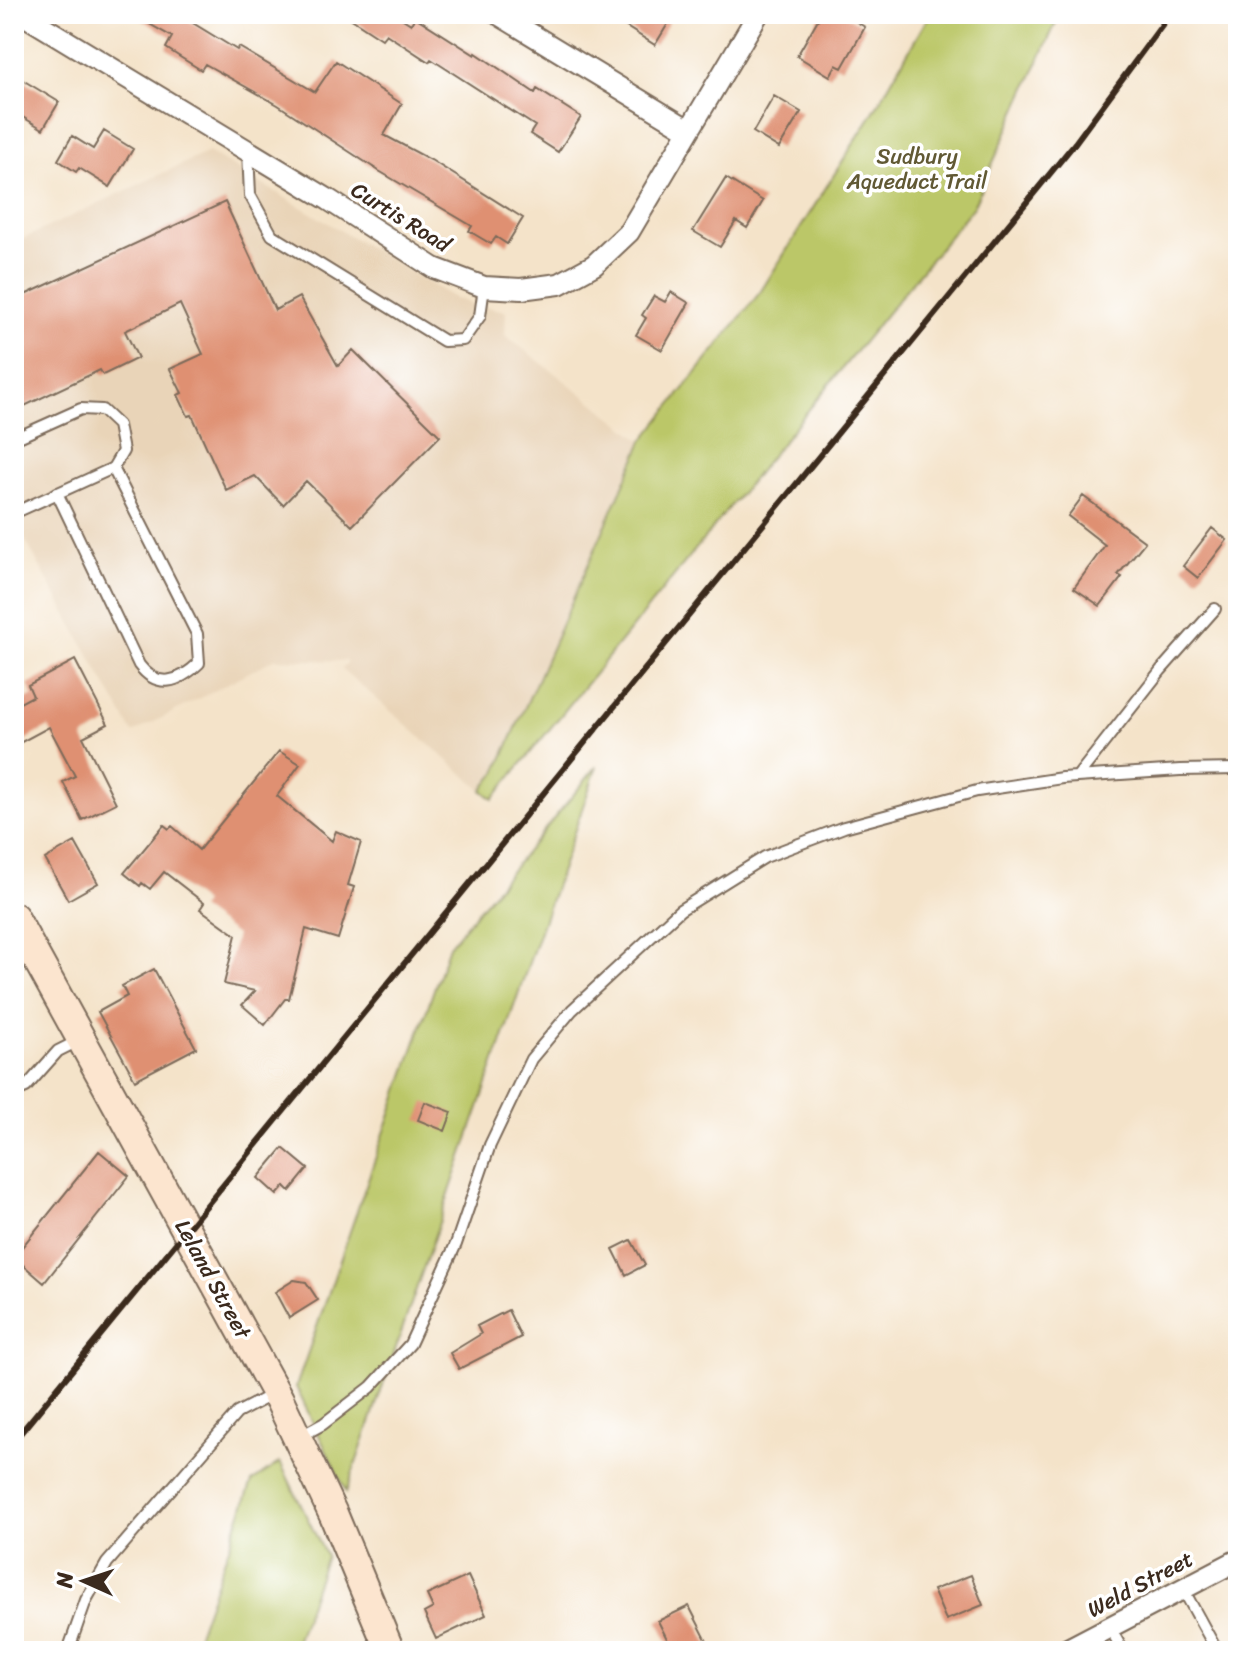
<svg xmlns="http://www.w3.org/2000/svg" width="1252" height="1665" font-family="Sriracha,sans-serif">
<style>
.built{fill:#e9d4b8}
.green{fill:#bbc768;stroke:#7b7843;stroke-width:2}
.building{fill:#df9072}
.lines{fill:none;stroke-linecap:round;stroke-linejoin:round}
.lane-casing{stroke:#7c6b5a;stroke-width:14}
.street-casing{stroke:#7c6b5a;stroke-width:24}
.secondary-casing{stroke:#7c6b5a;stroke-width:32}
.lane{stroke:#fff;stroke-width:10}
.street{stroke:#fff;stroke-width:20}
.secondary{stroke:#fce5cf;stroke-width:28}
.rail{stroke:#3b2a1e;stroke-width:6}
.labels{text-anchor:middle;dominant-baseline:central;stroke-width:7;stroke-linejoin:round;paint-order:stroke}
.park-label{font-size:22px;fill:#615934;stroke:#fff}
.street-label{font-size:22px;fill:#3b2a1e;stroke:#fff}
</style>
<rect width="100%" height="100%" fill="#fff"/>
<filter id="ink" filterUnits="userSpaceOnUse"><feTurbulence type="fractalNoise" baseFrequency=".0125" numOctaves="2"/><feDisplacementMap in="SourceGraphic" scale="16" xChannelSelector="R" yChannelSelector="G"/><feConvolveMatrix kernelMatrix="1 2 1 2 8 2 1 2 1" color-interpolation-filters="sRGB"/></filter>
<filter id="wash" filterUnits="userSpaceOnUse"><feTurbulence type="fractalNoise" baseFrequency=".006" numOctaves="4" result="noise"/><feDisplacementMap in="SourceGraphic" scale="32" xChannelSelector="R" yChannelSelector="G"/><feGaussianBlur stdDeviation="1.8" result="paint"/><feColorMatrix in="noise" values="0 0 0 0 0 0 0 0 0 0 0 0 0 0 0 0 0 1.4 0 .05"/><feComposite in="paint" operator="in"/></filter>
<g filter="url(#wash)">
<rect width="100%" height="100%" fill="#f4e3c9"/>
<!-- built -->
<path class="built" d="M208,152L451,296L470,304L506,311L505,335L643,441L496,773L482,790L342,669L348,661L274,659L133,733L20,531L14,533V243Z"/>
<!-- green -->
<path class="green" d="M930,14H1060L973,207L493,799L482,790L496,773L643,441L761,291L874,111Z
M597,766L346,1492L296,1387L449,946Z
M280,1462L326,1556L293,1651H192L252,1482Z"/>
<g id="blocks">
<!-- building -->
<path class="building" d="M132,14H178L237,50L239,47L315,92L336,61L402,104L384,135L431,160L523,218L507,244L496,237L491,244L469,231L472,226L379,171L278,105L205,64L201,70L180,57L166,48L172,37Z
M344,14H399L398,16L411,24L415,17L475,55L476,53L535,93L537,89L581,117L558,152L530,134L535,126L431,59L429,62L386,34L382,39Z
M606,14H656L669,22L655,45Z
M821,14H843L865,27L842,68L836,65L830,76L797,56Z
M21,79L59,102L43,129L14,112V90Z
M774,96L801,112L779,148L753,132Z
M104,131L133,149L110,187L79,168L76,172L58,160L72,136L93,149Z
M726,178L763,201L747,228L736,221L720,247L693,231Z
M225,202L275,310L299,297L338,366L353,350L440,436L352,526L306,481L283,505L255,476L226,490L192,415L188,416L178,395L182,393L170,369L203,354L180,304L125,331L138,358L103,375L100,370L14,411V300Z
M671,292L689,303L662,350L636,335L646,318L642,315L654,296L665,302Z
M1083,496L1145,542L1118,575L1122,577L1100,606L1074,588L1105,545L1068,516Z
M1212,528L1227,540L1198,578L1183,566Z
M75,660L108,724L83,737L116,803L82,820L63,782L75,776L49,727L14,746V706L33,696L28,685Z
M279,751L300,764L277,796L332,841L336,831L361,842L348,885L354,887L338,939L306,929L289,999H285L265,1025L242,1005L255,991L224,984L236,935L200,909L204,903L164,872L150,889L142,883L140,886L124,873L164,825L169,829L172,826L199,850Z
M75,842L98,883L68,900L45,859Z
M154,969L196,1048L135,1080L98,1012L127,996L122,986Z
M425,1102L452,1112L445,1131L418,1120Z
M283,1148L308,1169L290,1191L285,1186L277,1195L258,1178Z
M99,1151L129,1176L44,1283L14,1257Z
M631,1240L645,1265L626,1275L613,1249Z
M294,1280L306,1282L318,1300L289,1318L275,1292Z
M508,1310L521,1337L459,1369L450,1353L481,1334L477,1326Z
M971,1575L983,1605L946,1620L933,1590Z
M468,1576L486,1615L436,1639L424,1613L433,1608L427,1595Z
M689,1606L712,1651H673L658,1621Z"/>
</g>
</g>
<g filter="url(#ink)">
<use href="#blocks" fill-opacity="0" stroke="#7c6b5a" stroke-width="2"/>
<g class="lines">
<defs>
<path id="lane" d="M248,151L250,195L272,235L444,341L463,340L480,316L484,287
M14,439L81,409L102,410L118,425L123,451L113,468L14,513
M57,493L139,665C158,690 179,682 199,663L197,634L113,468
M1077,777L1161,670L1215,609
M14,1092L26,1087L58,1051L80,1040
M301,1436L323,1424L371,1387L410,1344L456,1244L490,1145L531,1059L572,1010L680,910L765,857L844,827L977,791L1062,778L1180,770L1238,769
M1183,1589L1217,1651
M1110,1628L1123,1651
M68,1651L86,1600L107,1563L237,1413L275,1393"/>
<path id="street" d="M22,14L329,200L434,268L484,287L521,289L559,284L594,265L629,232L758,14
M498,14L689,130
M1064,1651L1238,1560"/>
<path id="secondary" d="M14,917L279,1399L334,1516L390,1651"/>
</defs>
<!-- lane casing -->
<use href="#lane" class="lane-casing"/>
<!-- street casing -->
<use href="#street" class="street-casing"/>
<!-- secondary casing -->
<use href="#secondary" class="secondary-casing"/>
<!-- lane -->
<use href="#lane" class="lane"/>
<!-- street -->
<use href="#street" class="street"/>
<!-- secondary -->
<use href="#secondary" class="secondary"/>
<!-- rail -->
<path class="rail" d="M14,1441L1075,143L1170,14"/>
</g>
</g>
<g class="labels">
<!-- park labels -->
<g class="park-label">
<text x="917" y="156">Sudbury<tspan x="917" dy="25">Aqueduct Trail</tspan></text>
</g>
<!-- street labels -->
<g class="street-label">
<text transform="translate(401 217) rotate(32)">Curtis Road</text>
<text transform="translate(213 1279) rotate(61)">Leland Street</text>
<text transform="translate(1140 1584) rotate(-28)">Weld Street</text>
</g>
</g>
<!-- margin -->
<rect width="1252" height="1665" fill="none" stroke="#fff" stroke-width="48"/>
<!-- north arrow -->
<g transform="translate(84 1581) rotate(273)" stroke="#ffffff" stroke-width="6" paint-order="stroke">
<path d="M0-6L14 30L0 20L-14 30Z" fill="#3b2a1e"/>
<text y="-12" font-size="22" font-weight="bold" text-anchor="middle" fill="#3b2a1e">N</text>
</g>
</svg>
